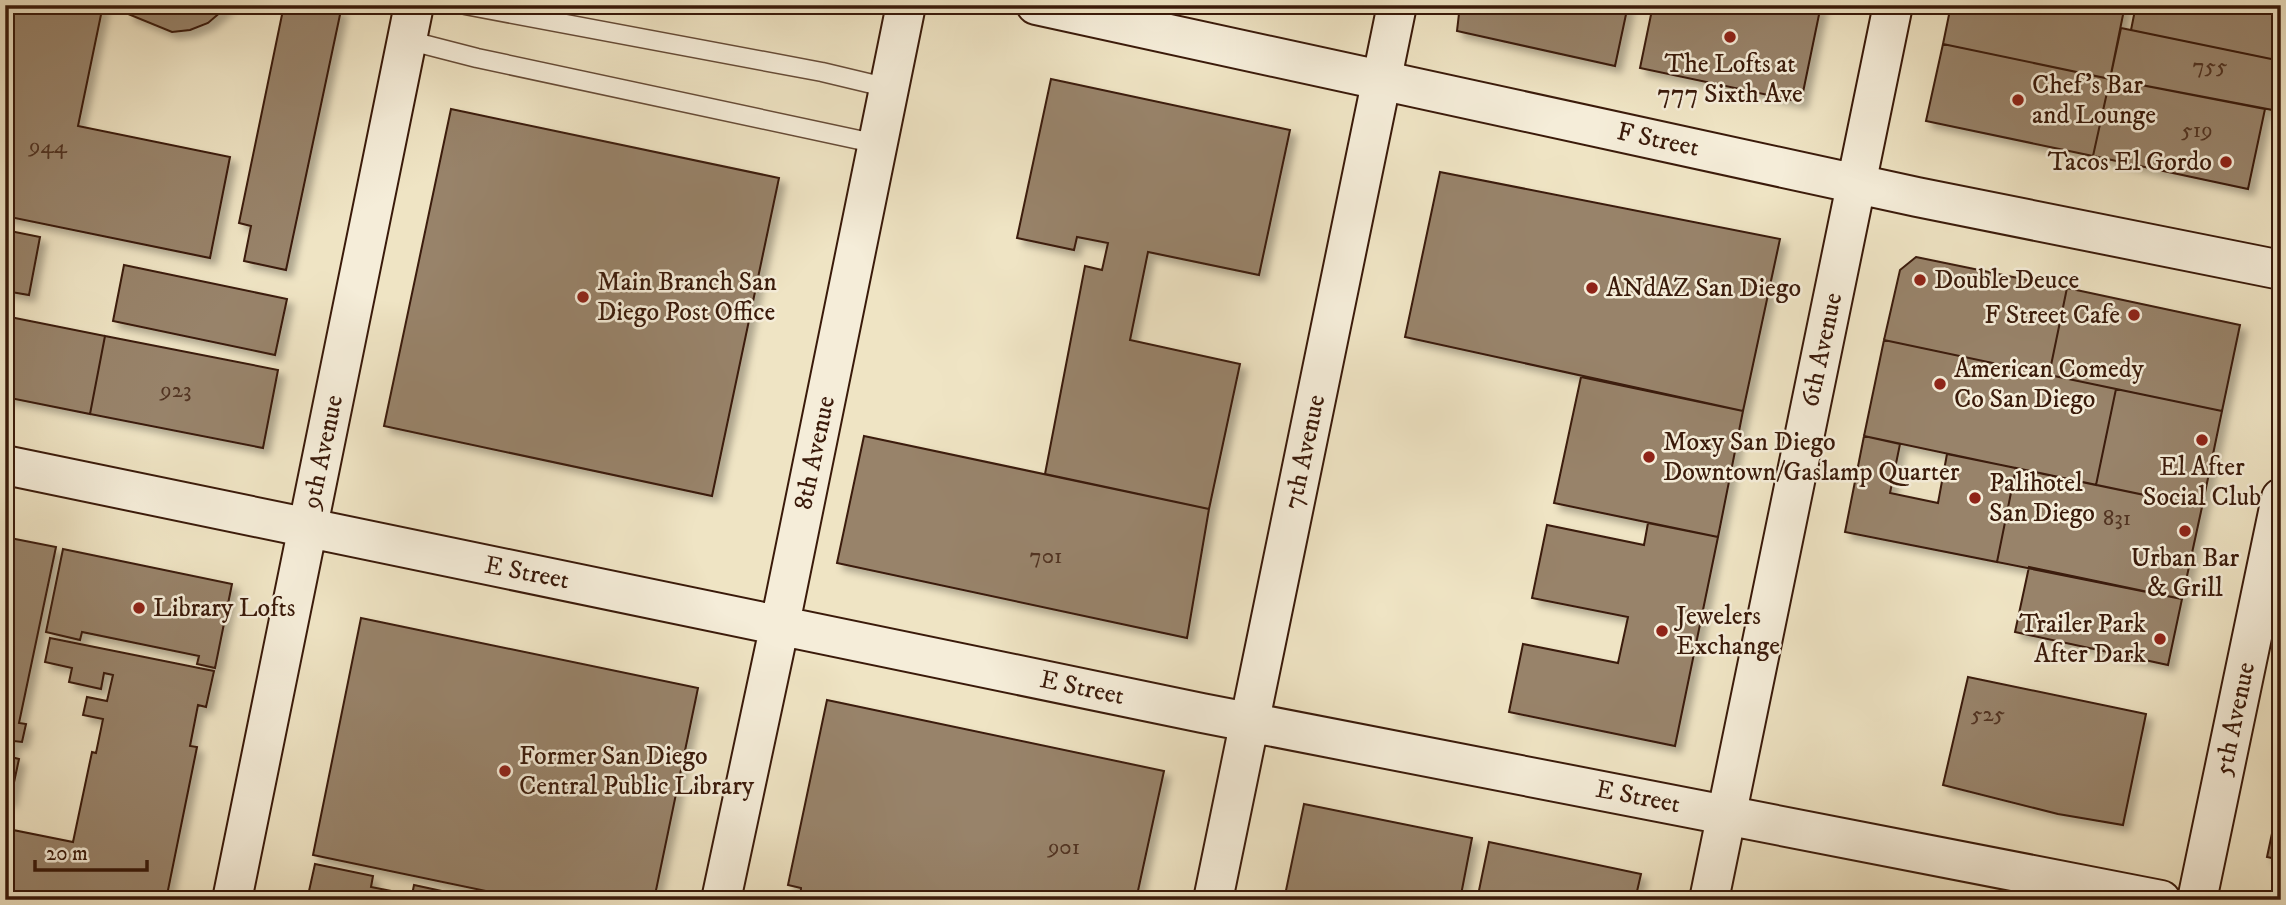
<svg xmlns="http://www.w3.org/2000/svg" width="2286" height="905" font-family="'IM FELL DW Pica',serif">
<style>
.building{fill:#98836b;stroke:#3a1a0a;stroke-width:2;filter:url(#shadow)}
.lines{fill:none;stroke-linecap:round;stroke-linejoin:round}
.lane-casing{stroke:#674c38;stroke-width:21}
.secondary-casing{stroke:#3a1a0a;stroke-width:42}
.lane{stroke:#f5edd9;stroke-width:18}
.secondary{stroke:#f5edd9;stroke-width:38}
.poi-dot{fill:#8f2418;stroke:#f5edd9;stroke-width:2.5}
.labels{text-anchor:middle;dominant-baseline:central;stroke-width:5;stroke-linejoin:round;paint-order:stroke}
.number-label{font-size:23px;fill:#523422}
.poi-label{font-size:26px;fill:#3a1a0a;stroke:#f5edd9;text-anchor:start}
.street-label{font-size:26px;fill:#3a1a0a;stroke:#f5edd9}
</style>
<defs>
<filter id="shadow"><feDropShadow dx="6" dy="6" stdDeviation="3.5" flood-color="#0004"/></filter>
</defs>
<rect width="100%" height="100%" fill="#efe4c4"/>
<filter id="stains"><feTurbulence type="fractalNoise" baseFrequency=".00286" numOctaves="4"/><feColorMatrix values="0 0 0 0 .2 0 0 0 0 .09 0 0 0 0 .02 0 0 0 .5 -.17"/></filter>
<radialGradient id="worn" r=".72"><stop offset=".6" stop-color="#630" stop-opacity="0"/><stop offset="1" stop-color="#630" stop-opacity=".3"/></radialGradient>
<!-- building -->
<path class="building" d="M5,5H103L78,126L230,157L210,258L5,216Z
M132,5H229L208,23L190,30L172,32L128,14Z
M284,5H318L341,10L286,270L244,261L251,226L239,223Z
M1460,5H1628L1615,66L1457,31Z
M1653,5H1821L1801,102L1640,68Z
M1951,5H2125L2110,79L1943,44Z
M2136,5H2264L2281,9V61L2131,30Z
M2121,28L2281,61V99L2278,111L2110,79Z
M1943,44L2110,79L2093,156L1926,121Z
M1051,79L1290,130L1259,275L1148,252L1130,340L1240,364L1209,509L1045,474L1085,266L1102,270L1108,243L1077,237L1074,250L1017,238Z
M2110,79L2265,109L2248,189L2093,156Z
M451,109L779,178L712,496L384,426Z
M1440,172L1780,239L1743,411L1405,337Z
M5,230L40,237L29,295L5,291Z
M1916,257L2067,288L2049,375L1884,340L1900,270Z
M124,265L287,299L275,355L113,321Z
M2067,288L2240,325L2222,411L2049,375Z
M5,316L105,336L90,414L5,397Z
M105,336L278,370L263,448L90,414Z
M1884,340L2116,389L2096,485L1864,436Z
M1581,377L1743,411L1718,537L1554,503Z
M2116,389L2222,411L2202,507L2096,485Z
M864,436L1209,509L1187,638L837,563Z
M1864,436L1900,444L1890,493L1938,503L1947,454L2016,468L1997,562L1845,532Z
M2016,468L2202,507L2182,599L1997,562Z
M1648,523L1718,537L1675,746L1509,712L1523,644L1618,663L1628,617L1532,598L1547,525L1644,545Z
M5,537L56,547L19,723L26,724L22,742L14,741L11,757L19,759L10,801L5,800Z
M63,549L232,584L215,668L197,664L199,656L82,632L80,640L46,632Z
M2029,567L2182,599L2168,665L2015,632Z
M361,618L698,688L654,900H529L313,855Z
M50,638L214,671L206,707L198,705L190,746L197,747L166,900H5V844L8,829L73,842L92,752L96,753L103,719L83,715L87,697L107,701L113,675L104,673L101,689L69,682L72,668L45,662Z
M1968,677L2146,714L2123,825L2058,814L1943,785Z
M827,700L1164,771L1136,900H800L801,888L788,885Z
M2281,791V860L2267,857Z
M1304,804L1472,838L1460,900H1284Z
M1489,842L1641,874L1635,900H1477Z
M315,864L373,876L371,887L412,895L414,885L465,896L464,900H307Z"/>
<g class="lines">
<defs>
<path id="lane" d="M465,5L822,72L889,88
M407,40L477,58L878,144"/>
<path id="secondary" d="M1036,5L1917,197L2281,270
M5,465L1202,713L2161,900
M232,900L414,5
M721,900L780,624L906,5
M1213,900L1397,5
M1709,900L1893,5
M2197,900L2281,498"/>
</defs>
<!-- lane casing -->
<use href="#lane" class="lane-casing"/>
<!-- secondary casing -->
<use href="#secondary" class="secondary-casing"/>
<!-- lane -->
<use href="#lane" class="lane"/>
<!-- secondary -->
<use href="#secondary" class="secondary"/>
</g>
<!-- markers -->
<g class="poi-dot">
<circle cx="1730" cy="37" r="7"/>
<circle cx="2018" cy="100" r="7"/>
<circle cx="2226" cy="162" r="7"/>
<circle cx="1920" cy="280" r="7"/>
<circle cx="1592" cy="288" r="7"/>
<circle cx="583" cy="297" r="7"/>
<circle cx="2134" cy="315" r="7"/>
<circle cx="1940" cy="384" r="7"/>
<circle cx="2202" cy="440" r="7"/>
<circle cx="1649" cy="457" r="7"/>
<circle cx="1975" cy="498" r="7"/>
<circle cx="2185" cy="531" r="7"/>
<circle cx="139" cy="608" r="7"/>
<circle cx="1662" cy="631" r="7"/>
<circle cx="2160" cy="639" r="7"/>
<circle cx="505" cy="771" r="7"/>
</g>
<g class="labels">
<!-- number labels -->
<g class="number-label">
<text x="2210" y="66">755</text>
<text x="2197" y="130">519</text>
<text x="48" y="146">944</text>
<text x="176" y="390">923</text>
<text x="2117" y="518">831</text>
<text x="1046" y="556">701</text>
<text x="1988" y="714">525</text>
<text x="1064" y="847">901</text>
</g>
<!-- poi labels -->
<g class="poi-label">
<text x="1730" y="64" text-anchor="middle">The Lofts at<tspan x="1730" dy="30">777 Sixth Ave</tspan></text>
<text x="2032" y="85">Chef's Bar<tspan x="2032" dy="30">and Lounge</tspan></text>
<text x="2212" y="162" text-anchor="end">Tacos El Gordo</text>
<text x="1934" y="280">Double Deuce</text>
<text x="597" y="282">Main Branch San<tspan x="597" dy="30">Diego Post Office</tspan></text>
<text x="1606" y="288">ANdAZ San Diego</text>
<text x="2120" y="315" text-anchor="end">F Street Cafe</text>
<text x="1954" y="369">American Comedy<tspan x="1954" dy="30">Co San Diego</tspan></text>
<text x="1663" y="442">Moxy San Diego<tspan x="1663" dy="30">Downtown/Gaslamp Quarter</tspan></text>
<text x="2202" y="467" text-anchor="middle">El After<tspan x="2202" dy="30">Social Club</tspan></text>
<text x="1989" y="483">Palihotel<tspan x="1989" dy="30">San Diego</tspan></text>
<text x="2185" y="558" text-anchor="middle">Urban Bar<tspan x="2185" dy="30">&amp; Grill</tspan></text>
<text x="153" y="608">Library Lofts</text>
<text x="1676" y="616">Jewelers<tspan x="1676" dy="30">Exchange</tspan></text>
<text x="2146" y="624" text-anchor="end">Trailer Park<tspan x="2146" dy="30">After Dark</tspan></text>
<text x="519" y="756">Former San Diego<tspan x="519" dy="30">Central Public Library</tspan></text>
</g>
<!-- street labels -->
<g class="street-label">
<text transform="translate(1658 140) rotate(12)">F Street</text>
<text transform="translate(1822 350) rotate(-78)">6th Avenue</text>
<text transform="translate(323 452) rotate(-78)">9th Avenue</text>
<text transform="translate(1305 452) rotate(-78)">7th Avenue</text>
<text transform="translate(815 453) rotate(-78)">8th Avenue</text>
<text transform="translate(527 573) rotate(11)">E Street</text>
<text transform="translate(1082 688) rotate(12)">E Street</text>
<text transform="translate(2235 719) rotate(-78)">5th Avenue</text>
<text transform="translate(1638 797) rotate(11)">E Street</text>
</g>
</g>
<!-- margin -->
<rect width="2286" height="905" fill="none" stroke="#efe4c4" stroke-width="28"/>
<rect x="7" y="7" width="2272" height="891" fill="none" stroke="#3a1a0a" stroke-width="3.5"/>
<rect x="14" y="14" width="2258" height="877" fill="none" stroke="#3a1a0a" stroke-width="2"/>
<!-- scale -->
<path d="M35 860v10h112v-10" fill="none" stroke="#3a1a0a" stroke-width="3.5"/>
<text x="46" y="860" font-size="21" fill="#3a1a0a" stroke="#f5edd9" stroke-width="5" paint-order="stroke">20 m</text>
<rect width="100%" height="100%" filter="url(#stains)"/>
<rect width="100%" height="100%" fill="url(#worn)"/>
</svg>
